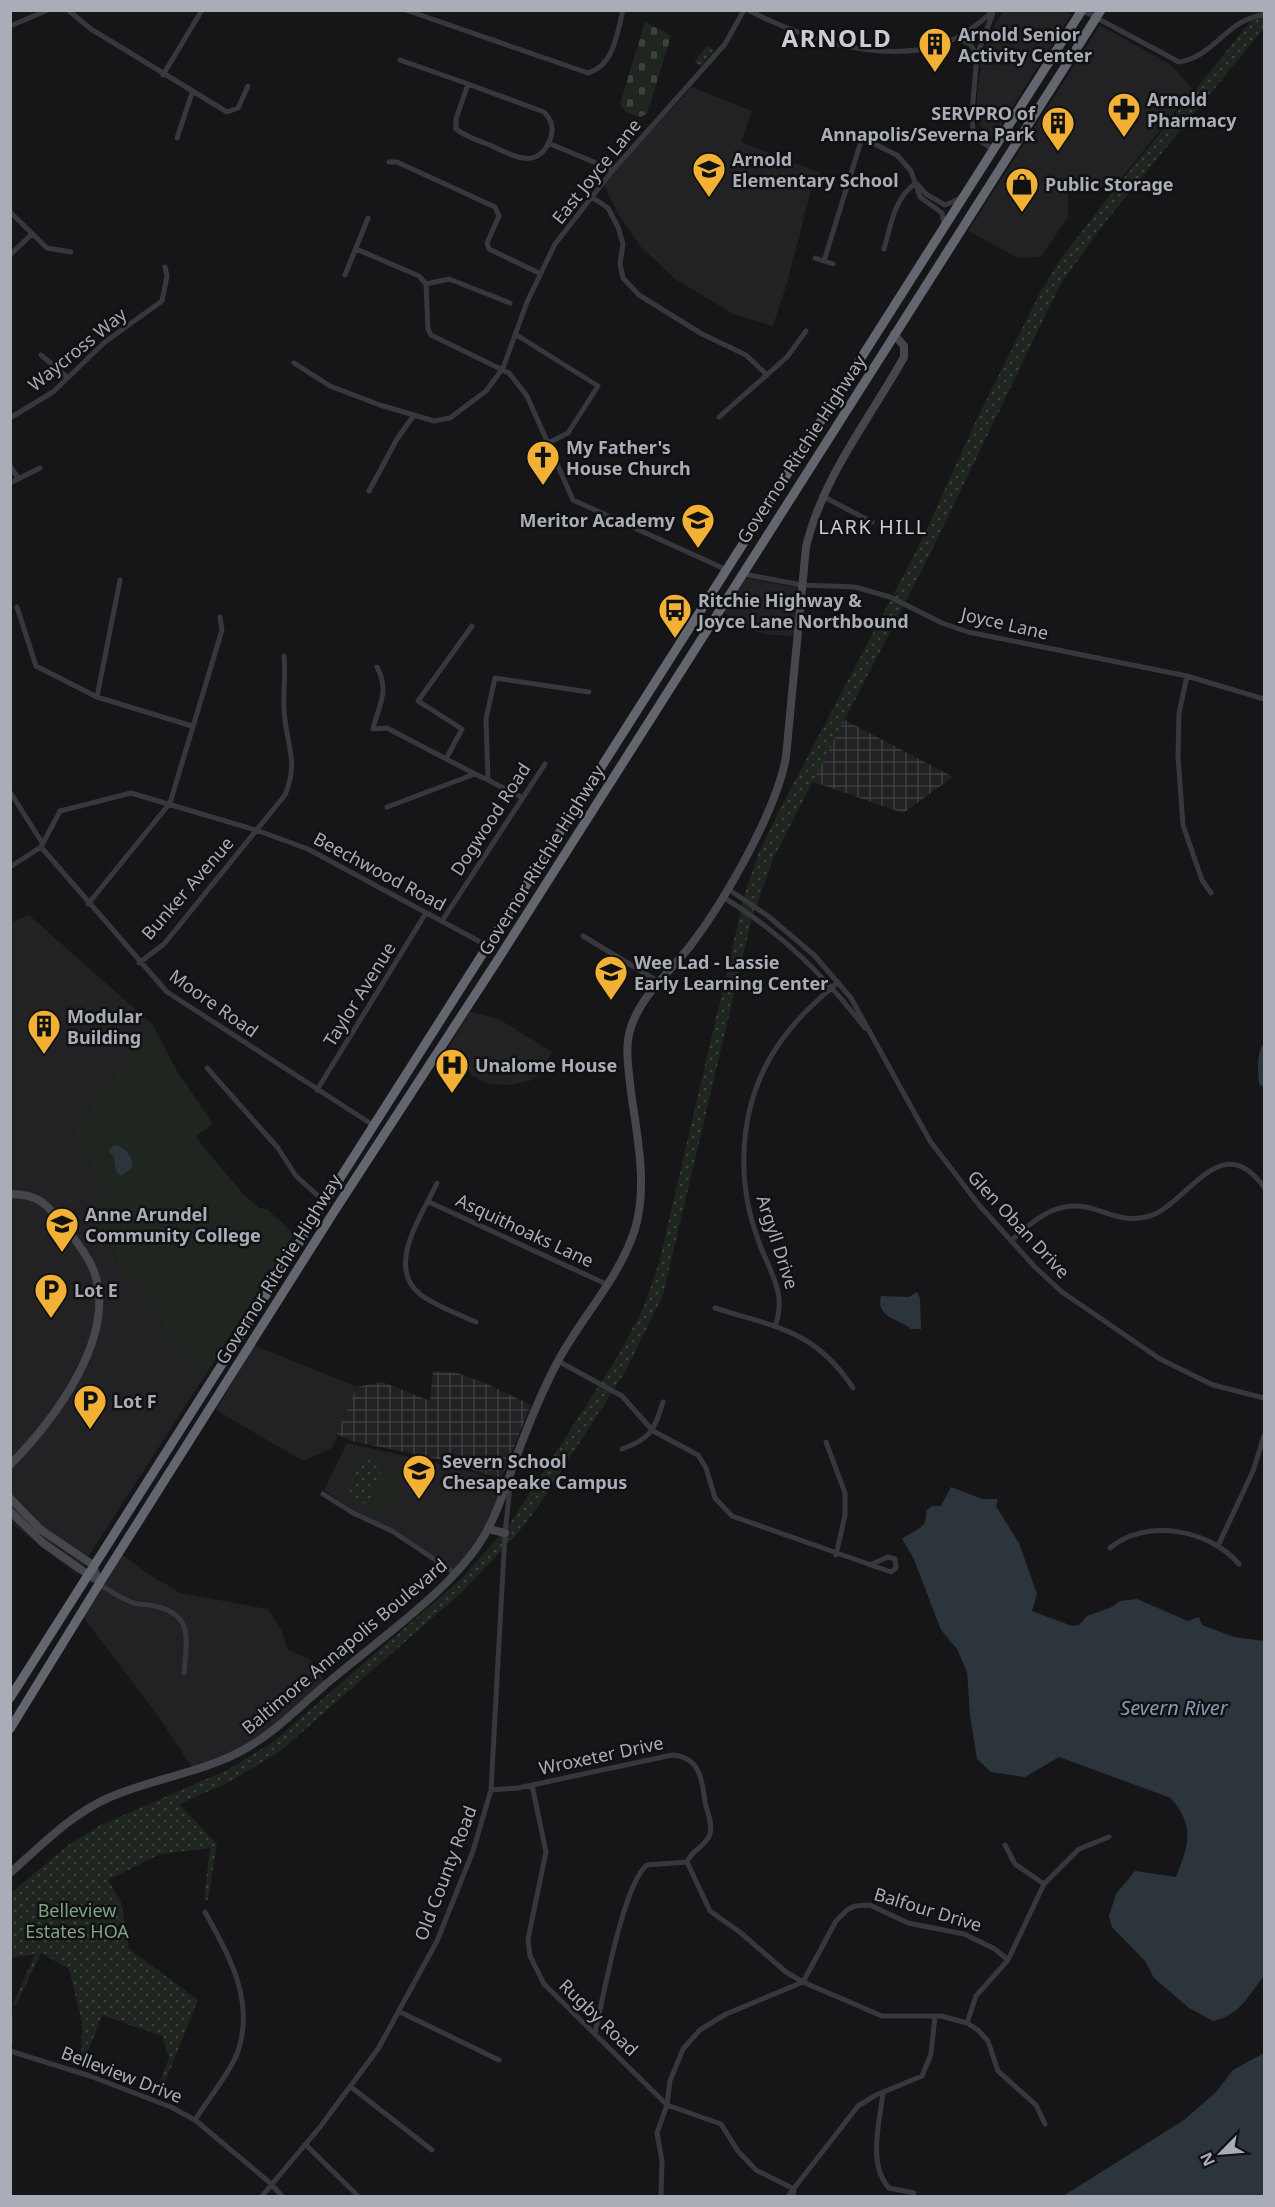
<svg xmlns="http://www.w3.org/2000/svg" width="1275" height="2207" font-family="'Noto Sans',sans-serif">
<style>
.built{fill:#222225}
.industrial{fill:url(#industrial-grid)}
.green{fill:#1e261f}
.cemetery{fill:url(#cemetery-stones)}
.park{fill:url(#park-dots)}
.water{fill:#2c353c}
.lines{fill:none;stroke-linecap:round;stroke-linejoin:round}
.street{stroke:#37383d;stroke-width:5}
.secondary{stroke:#45474d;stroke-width:8}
.highway{stroke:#63666e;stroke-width:9}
.labels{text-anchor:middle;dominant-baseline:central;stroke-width:5;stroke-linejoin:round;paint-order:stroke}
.poi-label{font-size:18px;font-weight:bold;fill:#a8adb8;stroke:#111113;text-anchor:start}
.street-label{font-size:18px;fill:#a8adb8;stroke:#111113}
.park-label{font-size:18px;fill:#7fa381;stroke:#111113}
.neighbourhood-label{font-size:20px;letter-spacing:1.5px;fill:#c9ccd4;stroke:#111113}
.water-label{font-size:20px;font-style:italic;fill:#7f9bb3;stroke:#111113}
.district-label{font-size:24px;font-weight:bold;letter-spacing:1.5px;fill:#c9ccd4;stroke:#111113}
</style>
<defs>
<pattern id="industrial-grid" width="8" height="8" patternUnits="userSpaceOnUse" patternTransform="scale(1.5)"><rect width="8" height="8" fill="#222225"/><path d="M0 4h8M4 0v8" fill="none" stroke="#3f3f43"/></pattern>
<pattern id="cemetery-stones" width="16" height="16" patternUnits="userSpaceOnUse" patternTransform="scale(1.5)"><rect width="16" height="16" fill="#1e261f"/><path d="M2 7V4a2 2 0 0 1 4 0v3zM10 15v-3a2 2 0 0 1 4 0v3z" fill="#3c433d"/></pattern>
<pattern id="park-dots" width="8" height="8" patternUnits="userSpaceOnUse" patternTransform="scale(1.5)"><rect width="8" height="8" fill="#1e261f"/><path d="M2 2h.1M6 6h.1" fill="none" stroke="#3c433d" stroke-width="1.8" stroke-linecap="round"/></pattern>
</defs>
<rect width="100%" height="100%" fill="#161618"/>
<!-- built -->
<path class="built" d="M1004,10L1065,11L1071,15L992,139L984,132L977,120V96L982,54L994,26Z
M1100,25L1171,65L1193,89L1112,190L1077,181L1068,194V217L1041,257L1018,258L968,231Z
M692,87L752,111L741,142L821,173L813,181L788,280L773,326L735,315L675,279L641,247L618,214L603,183Z
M743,578L797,587L794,636L771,635L746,629L723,612Z
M29,915L152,1024L73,1133L101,1186V1204L93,1209L124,1276L128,1281L143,1289L174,1344L186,1357L208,1371L77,1574L11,1523L10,923Z
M470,1012L499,1019L552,1052L540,1074L529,1081L509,1085L488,1084L471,1075L449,1046Z
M254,1345L357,1387L332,1448L303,1461L216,1410Z
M347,1443L467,1470L507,1484L497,1510L455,1573L392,1531L366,1520L324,1490Z
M122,1554L147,1573L180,1593L268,1609L282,1631L287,1649L311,1660L326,1684L262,1738L194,1770L153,1709L83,1617Z"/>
<!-- industrial -->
<path class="industrial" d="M843,719L953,777L903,813L811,781Z
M433,1371L457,1373L483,1382L531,1405L501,1479L442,1460L352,1441L337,1434L357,1387L382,1382L430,1401Z"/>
<!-- green -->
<path class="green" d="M152,1024L177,1071L213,1124L196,1136L198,1140L243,1194L259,1208L267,1209L294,1234L208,1371L186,1357L174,1344L143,1289L128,1281L124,1276L93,1208L101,1204V1186L73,1133Z
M392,1468L418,1475L414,1486L398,1479L393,1507H388L380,1516L368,1510L382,1474L389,1476Z"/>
<!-- cemetery -->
<path class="cemetery" d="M645,21L671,36L647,114L640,117L626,112L620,104Z"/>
<!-- park -->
<path class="park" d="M1259,11H1264V28L1103,225L1060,285L929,556L773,859L751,922L663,1295L625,1372L540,1504L518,1533L462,1592L279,1752L227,1783L179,1804L217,1844L208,1900L204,1899L210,1848L160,1854L108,1880L121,1902L129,1949L198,2000L159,2097L155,2095L169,2058L162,2036L102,2015L81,2070L82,2022L69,1969L41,1953L16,2005L13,2004L35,1954L11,1958V1893L67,1846L99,1826L229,1769L273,1742L460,1580L509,1525L618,1356L643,1309L659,1263L745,893L759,852L780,809L922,540L975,423L1041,291L1060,260L1106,200Z
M707,46L714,50L701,66L694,62Z
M361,1456L384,1465L368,1505L345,1496Z"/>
<!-- water -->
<path class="water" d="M1264,1043V1088L1259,1084C1258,1072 1256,1053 1264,1043Z
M114,1145C126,1147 133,1156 132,1168L121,1176L116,1171L114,1156L108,1151Z
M917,1292L920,1298L921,1329H911C900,1319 875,1318 881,1296L909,1297Z
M951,1487L982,1499H998L996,1506L1019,1543L1037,1594L1032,1611L1072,1626L1079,1625L1087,1616L1112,1607L1120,1601L1137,1599L1188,1621L1199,1617L1202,1625L1234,1637L1264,1641V1976C1248,1996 1240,2015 1213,2021L1189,2008L1154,1978L1145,1961L1112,1927L1109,1916L1116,1894L1135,1871L1176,1877C1189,1844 1195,1827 1171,1798L1059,1757L1025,1777L991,1772L977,1759L970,1715L967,1672L957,1649L941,1630L913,1557L902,1539C914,1529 928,1530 926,1511L932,1506H941Z
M1264,2053V2196H1063L1184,2120L1216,2092L1233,2070Z"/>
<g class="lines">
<!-- street -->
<path class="street" d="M68,10L91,29L227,112L238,108L248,86
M406,10L588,73C614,65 617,34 623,10
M748,10C800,37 877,63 936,46C958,40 977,26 994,10
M1082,10L1179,62C1214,57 1228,18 1264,15
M10,26L48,10
M956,38L970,44L977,55
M400,60L468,84
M163,75L202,10
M468,84L544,112C551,119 554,127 551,137C539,172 513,156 490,145C479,141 466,137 456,129V119Z
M177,138L192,93
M548,143L613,170
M993,149L980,141L973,132L972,113L977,55L993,13
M389,162H397L495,207L499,216L487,243L489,249L539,273
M917,184L926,194L945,205L961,198
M592,197L608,208L618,227L623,244L620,264L623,278L639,295L702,334L746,355L767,375
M10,212L47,248L71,252
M356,249L419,276L426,284L428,329L431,335L509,373L527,396L573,500L727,570
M884,249C891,225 894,198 916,183
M11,254L32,234
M815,258L833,264
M824,261L862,138L897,155L911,171L920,197L942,213L944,224
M345,275L368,218
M426,284L449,279L510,303
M515,334L598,386L568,433L548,443
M41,355L68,378
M294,363L330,386L380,405L434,421L450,418L486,391L503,368L527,302L555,244L613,170L725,44L744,10
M719,417L787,357L806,331
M10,418L53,392L105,342L162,301L167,276L165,267
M10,466L18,478
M10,483L40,468
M369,491L397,439L414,415
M822,496L872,522
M743,574L802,585L855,587L890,597L942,623L968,632L1187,676L1264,699
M17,607L36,666L97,697L192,726
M377,667C390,692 379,704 373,729L387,728L475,774
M1187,676L1179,713L1178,756L1183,825L1202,880L1211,893
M97,697L120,580
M446,759L462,729L418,701L472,626
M10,792L43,844
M521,797L488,780L486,719L495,678L589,692
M387,807L475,774L488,780
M41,847L167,992L373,1125
M10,867L41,847L60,811L131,793L256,830L308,849L486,945
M728,889L768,916L814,955L851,998L930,1141L979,1205L1035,1267L1062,1292L1160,1359L1213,1385L1264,1398
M723,897C780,932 824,975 865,1028
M88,904L170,803L222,630L220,617
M442,921L545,764
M583,936L659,982
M139,963L164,944L285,795C300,760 285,743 284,708C283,691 286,674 284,656
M207,1068L278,1148L296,1176L324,1201
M317,1090L426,913
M437,1183C423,1214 384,1267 421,1295C438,1307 458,1314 476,1322
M429,1202L608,1285
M1012,1240C1037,1217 1061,1197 1097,1210C1115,1216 1128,1221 1146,1217C1187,1208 1219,1125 1264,1187
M715,1308C776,1327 816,1331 853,1388
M775,1326C787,1295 771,1274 760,1245C733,1176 739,1096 784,1037C799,1016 819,999 838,982
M558,1361L622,1396L653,1431L698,1455L706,1468L715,1498L732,1516L891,1572L896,1568L895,1559L888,1557L870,1565
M826,1442L845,1493V1515L836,1555
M622,1449C651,1439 654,1430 663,1402
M323,1494L353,1513L392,1531L455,1573
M1218,1546L1253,1471L1264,1436
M1110,1548C1146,1518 1209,1529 1239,1564
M99,1584C109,1590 120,1598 131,1602C137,1605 144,1604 150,1605C194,1613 187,1637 184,1673
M532,1785L546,1852L528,1939L530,1956L544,1984L667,2105L721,2124L738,2151L756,2170L794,2189L793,2196
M491,1790L518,1788L672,1755C700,1757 702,1779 705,1802C707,1812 713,1823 710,1834C706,1847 691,1850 687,1862L710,1911L741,1933L786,1972L803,1982L882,2016H941L967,2023L978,2030L988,2041L998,2071L1036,2105L1045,2124
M1005,1845L1015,1864L1044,1884
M400,2012L499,2060
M10,2017V2041
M967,2023L976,1996L1008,1960L1044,1884L1079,1849L1109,1837
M595,2033C603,1999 623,1884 647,1865L687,1862
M10,2051L90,2076L171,2107L195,2120L269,2182L282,2196
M351,2087L432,2150
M883,2093C880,2121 867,2164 889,2188L914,2193
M195,2120C207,2101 234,2067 239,2048C254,1998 228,1954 205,1912
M305,2144L358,2196
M262,2196L320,2127L378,2049L437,1941L473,1851L491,1790L505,1533L511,1478
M661,2196L662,2161L657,2133L667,2105L670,2081L683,2049L700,2030L726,2014L803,1982L836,1921L847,1910L855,1906L870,1905L908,1923L964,1934L995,1949L1008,1960
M788,2196L858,2106L876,2095L922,2076L931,2054L935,2016"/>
<!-- secondary -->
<path class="secondary" d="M10,1194C43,1194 49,1208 68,1231C78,1243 87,1255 93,1269C120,1335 53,1421 10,1465
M10,1498L40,1529L93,1565L99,1584
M10,1511L43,1543L93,1578
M488,1529L505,1533
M10,1873C41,1846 70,1815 108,1798C153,1778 203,1773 245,1749C277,1731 303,1703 331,1680C378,1640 453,1589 484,1536C499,1510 507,1482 517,1455C529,1423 542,1391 558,1361C582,1316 619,1279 635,1229C648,1186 637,1135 631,1092C629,1070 624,1048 631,1027C642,994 670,972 691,945C725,900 776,812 786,757L806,547C823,476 869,420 904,357V346L894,334"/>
<!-- highway -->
<path class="highway" d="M10,1698L1082,10
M10,1729L99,1584L335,1210L497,961L1101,10"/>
</g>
<!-- icons -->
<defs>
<symbol id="building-pin" viewBox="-11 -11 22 30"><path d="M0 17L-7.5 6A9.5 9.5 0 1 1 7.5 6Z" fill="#f2b134" stroke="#111113"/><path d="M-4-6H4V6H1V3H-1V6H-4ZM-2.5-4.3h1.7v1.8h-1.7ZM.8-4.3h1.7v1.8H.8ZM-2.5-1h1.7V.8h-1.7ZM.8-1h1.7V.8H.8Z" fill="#111"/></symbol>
<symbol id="pharmacy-pin" viewBox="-11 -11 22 30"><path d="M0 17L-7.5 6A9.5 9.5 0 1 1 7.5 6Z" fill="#f2b134" stroke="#111113"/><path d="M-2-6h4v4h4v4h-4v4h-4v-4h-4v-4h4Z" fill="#111"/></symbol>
<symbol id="school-pin" viewBox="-11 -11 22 30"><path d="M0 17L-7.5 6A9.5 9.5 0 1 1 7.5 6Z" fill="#f2b134" stroke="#111113"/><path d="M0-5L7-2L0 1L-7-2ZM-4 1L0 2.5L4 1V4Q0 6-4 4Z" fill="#111"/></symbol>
<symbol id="shop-pin" viewBox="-11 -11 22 30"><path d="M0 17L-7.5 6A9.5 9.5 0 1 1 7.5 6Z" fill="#f2b134" stroke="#111113"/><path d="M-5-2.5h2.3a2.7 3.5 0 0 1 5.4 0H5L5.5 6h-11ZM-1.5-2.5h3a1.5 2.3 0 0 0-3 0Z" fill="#111"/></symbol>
<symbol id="church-pin" viewBox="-11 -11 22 30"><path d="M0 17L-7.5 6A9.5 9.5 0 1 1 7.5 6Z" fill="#f2b134" stroke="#111113"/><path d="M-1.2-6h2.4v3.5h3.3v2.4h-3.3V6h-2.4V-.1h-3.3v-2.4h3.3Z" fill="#111"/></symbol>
<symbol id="bus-pin" viewBox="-11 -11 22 30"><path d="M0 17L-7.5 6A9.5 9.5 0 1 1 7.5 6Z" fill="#f2b134" stroke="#111113"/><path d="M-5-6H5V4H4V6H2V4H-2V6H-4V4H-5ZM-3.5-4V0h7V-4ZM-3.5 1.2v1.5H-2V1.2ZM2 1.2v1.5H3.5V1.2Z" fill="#111"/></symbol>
<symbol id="hospital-pin" viewBox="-11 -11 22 30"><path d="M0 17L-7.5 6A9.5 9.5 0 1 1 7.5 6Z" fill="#f2b134" stroke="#111113"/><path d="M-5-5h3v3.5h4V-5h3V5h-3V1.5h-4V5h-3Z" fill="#111"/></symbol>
<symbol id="university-pin" viewBox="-11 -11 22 30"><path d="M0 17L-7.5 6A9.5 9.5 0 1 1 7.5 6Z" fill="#f2b134" stroke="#111113"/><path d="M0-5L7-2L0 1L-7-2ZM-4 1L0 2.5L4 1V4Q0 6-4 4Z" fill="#111"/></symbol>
<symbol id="parking-pin" viewBox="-11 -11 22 30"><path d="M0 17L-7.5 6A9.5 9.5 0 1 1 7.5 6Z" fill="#f2b134" stroke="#111113"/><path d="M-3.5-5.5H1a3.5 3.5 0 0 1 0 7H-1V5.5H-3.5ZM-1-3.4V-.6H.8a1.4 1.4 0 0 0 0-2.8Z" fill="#111"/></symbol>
</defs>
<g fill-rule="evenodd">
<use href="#building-pin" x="916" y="25" width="38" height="52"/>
<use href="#pharmacy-pin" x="1105" y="90" width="38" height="52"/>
<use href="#building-pin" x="1039" y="104" width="38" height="52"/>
<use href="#school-pin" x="690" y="150" width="38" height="52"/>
<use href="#shop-pin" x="1003" y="165" width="38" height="52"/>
<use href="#church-pin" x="524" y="438" width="38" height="52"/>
<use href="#school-pin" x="679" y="501" width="38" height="52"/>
<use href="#bus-pin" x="656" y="591" width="38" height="52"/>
<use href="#school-pin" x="592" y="953" width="38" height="52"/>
<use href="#building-pin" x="25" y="1007" width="38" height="52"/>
<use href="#hospital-pin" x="433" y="1046" width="38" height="52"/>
<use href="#university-pin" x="43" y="1205" width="38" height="52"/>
<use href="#parking-pin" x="32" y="1271" width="38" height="52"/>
<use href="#parking-pin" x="71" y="1382" width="38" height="52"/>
<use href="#school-pin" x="400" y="1452" width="38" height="52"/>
</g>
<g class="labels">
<!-- poi labels -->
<g class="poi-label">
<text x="958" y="34">Arnold Senior<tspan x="958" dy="21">Activity Center</tspan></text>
<text x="1147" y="99">Arnold<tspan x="1147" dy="21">Pharmacy</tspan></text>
<text x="1035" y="113" text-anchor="end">SERVPRO of<tspan x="1035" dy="21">Annapolis/Severna Park</tspan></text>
<text x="732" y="159">Arnold<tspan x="732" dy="21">Elementary School</tspan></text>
<text x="1045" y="184">Public Storage</text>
<text x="566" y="447">My Father's<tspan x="566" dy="21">House Church</tspan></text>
<text x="675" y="520" text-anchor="end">Meritor Academy</text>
<text x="698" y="600">Ritchie Highway &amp;<tspan x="698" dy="21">Joyce Lane Northbound</tspan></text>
<text x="634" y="962">Wee Lad - Lassie<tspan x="634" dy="21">Early Learning Center</tspan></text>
<text x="67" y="1016">Modular<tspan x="67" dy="21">Building</tspan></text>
<text x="475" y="1065">Unalome House</text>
<text x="85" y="1214">Anne Arundel<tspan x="85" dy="21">Community College</tspan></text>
<text x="74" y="1290">Lot E</text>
<text x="113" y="1401">Lot F</text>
<text x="442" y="1461">Severn School<tspan x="442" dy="21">Chesapeake Campus</tspan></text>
</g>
<!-- street labels -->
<g class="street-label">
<text transform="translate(596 171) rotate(-51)">East Joyce Lane</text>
<text transform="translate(77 349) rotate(-39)">Waycross Way</text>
<text transform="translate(801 449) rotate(-57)">Governor Ritchie Highway</text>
<text transform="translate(1005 623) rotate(13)">Joyce Lane</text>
<text transform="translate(490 819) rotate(-57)">Dogwood Road</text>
<text transform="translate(541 860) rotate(-58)">Governor Ritchie Highway</text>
<text transform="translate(380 871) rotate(28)">Beechwood Road</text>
<text transform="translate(187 888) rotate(-49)">Bunker Avenue</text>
<text transform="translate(359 994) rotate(-58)">Taylor Avenue</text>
<text transform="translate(214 1003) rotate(35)">Moore Road</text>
<text transform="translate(1019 1224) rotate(47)">Glen Oban Drive</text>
<text transform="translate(525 1230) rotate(25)">Asquithoaks Lane</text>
<text transform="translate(778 1242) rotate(72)">Argyll Drive</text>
<text transform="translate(278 1269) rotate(-58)">Governor Ritchie Highway</text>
<text transform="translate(344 1646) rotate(-40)">Baltimore Annapolis Boulevard</text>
<text transform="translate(601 1755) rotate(-12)">Wroxeter Drive</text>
<text transform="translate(445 1873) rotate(-69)">Old County Road</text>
<text transform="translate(928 1909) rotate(17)">Balfour Drive</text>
<text transform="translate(599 2017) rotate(44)">Rugby Road</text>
<text transform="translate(122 2074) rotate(21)">Belleview Drive</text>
</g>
<!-- park labels -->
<g class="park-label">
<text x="77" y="1910">Belleview<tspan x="77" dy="21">Estates HOA</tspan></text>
</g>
<!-- neighbourhood labels -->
<g class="neighbourhood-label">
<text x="873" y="526">LARK HILL</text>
</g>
<!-- water labels -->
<g class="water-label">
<text x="1174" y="1707">Severn River</text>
</g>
<!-- district labels -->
<g class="district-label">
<text x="837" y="37">ARNOLD</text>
</g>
</g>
<!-- border -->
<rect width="1275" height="2207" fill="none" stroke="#a8adb8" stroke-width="24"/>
<!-- north arrow -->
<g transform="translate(1221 2153) rotate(245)" stroke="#111113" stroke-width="4.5" paint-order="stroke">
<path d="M0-4.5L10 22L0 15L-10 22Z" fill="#a8adb8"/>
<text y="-9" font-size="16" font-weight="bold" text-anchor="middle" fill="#a8adb8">N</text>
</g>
</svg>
